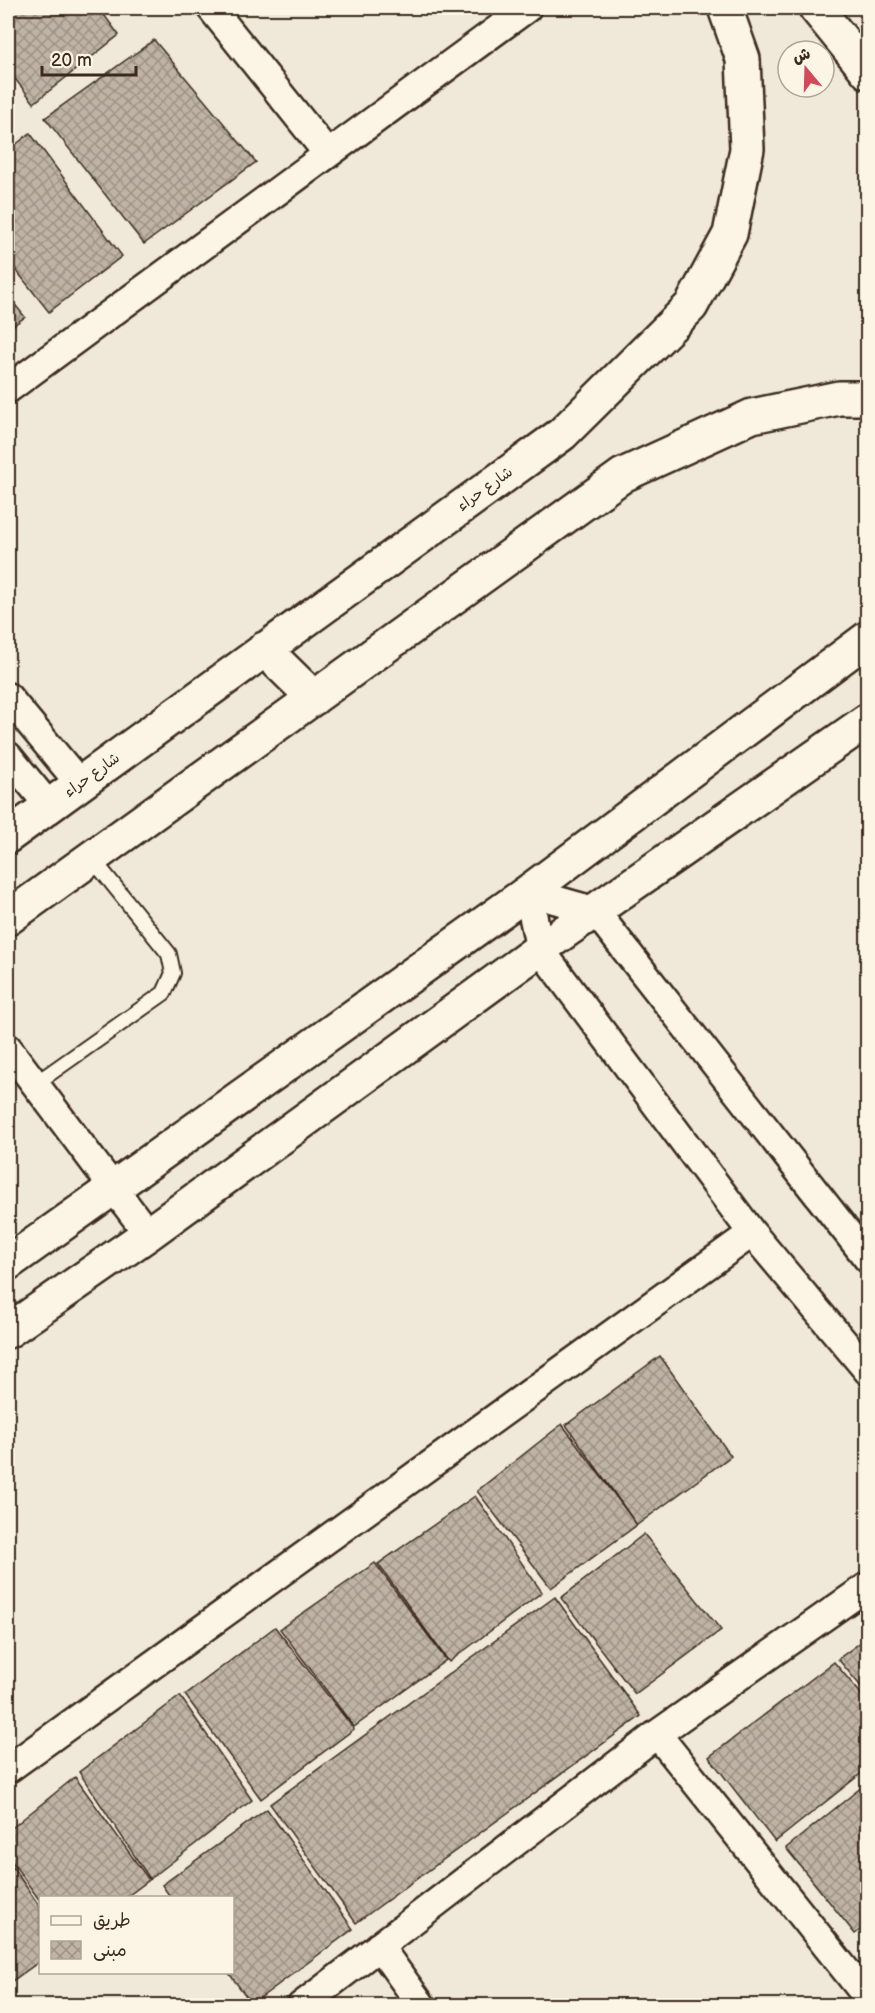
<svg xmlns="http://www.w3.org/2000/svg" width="875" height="2013" font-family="'Balsamiq Sans','Playpen Sans Arabic',sans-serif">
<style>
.building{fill:url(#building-cross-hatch);stroke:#3b2a1e;stroke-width:1.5}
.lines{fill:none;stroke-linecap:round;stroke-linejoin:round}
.service-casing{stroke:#3b2a1e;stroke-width:18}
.minor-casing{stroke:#3b2a1e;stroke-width:32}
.tertiary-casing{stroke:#3b2a1e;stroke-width:38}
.primary-casing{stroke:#3b2a1e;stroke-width:38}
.motorway-casing{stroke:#3b2a1e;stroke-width:38}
.service{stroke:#fcf5e5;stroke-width:14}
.minor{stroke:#fcf5e5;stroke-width:27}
.tertiary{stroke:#fcf5e5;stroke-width:33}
.primary{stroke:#fcf5e5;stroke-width:33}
.motorway{stroke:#fcf5e5;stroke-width:33}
.labels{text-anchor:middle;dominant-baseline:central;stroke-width:4.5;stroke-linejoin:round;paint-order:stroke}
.street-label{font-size:15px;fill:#3b2a1e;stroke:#fcf5e5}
</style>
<defs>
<pattern id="building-cross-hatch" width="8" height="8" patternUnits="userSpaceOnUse" patternTransform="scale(1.5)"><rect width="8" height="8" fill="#beb3a4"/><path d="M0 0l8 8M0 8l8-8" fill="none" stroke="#9c9285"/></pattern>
</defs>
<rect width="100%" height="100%" fill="#f0e9d9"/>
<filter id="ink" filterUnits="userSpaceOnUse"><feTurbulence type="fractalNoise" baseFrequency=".0167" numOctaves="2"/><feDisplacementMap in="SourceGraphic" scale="12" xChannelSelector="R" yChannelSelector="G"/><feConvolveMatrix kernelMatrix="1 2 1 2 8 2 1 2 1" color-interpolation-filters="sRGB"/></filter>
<g filter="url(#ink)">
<!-- building -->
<path class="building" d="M8,8H99L119,35L34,103L8,70Z
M154,40L256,162L144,244L45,118Z
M30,133L122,256L49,312L8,260V151Z
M8,296L25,317L8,329Z
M660,1356L731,1456L637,1525L566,1425Z
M562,1424L637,1525L551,1588L477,1491Z
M475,1496L542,1592L449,1662L378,1564Z
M644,1534L721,1630L635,1694L561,1598Z
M375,1563L446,1660L354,1727L280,1629Z
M555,1597L641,1716L356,1923L270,1804Z
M275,1627L354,1729L261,1799L185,1695Z
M868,1637V1695L838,1659Z
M834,1662L868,1702V1768L775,1842L709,1757Z
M180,1696L252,1800L150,1879L79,1772Z
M75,1777L149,1880L125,1898H40V1901L8,1856V1831Z
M868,1782V1924L855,1934L786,1848Z
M267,1809L353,1929L252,2004L228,1972H232V1898H171L162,1885Z
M8,1860L40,1907V1961L8,1984Z"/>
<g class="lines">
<defs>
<path id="service" d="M35,1084L164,993L173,973L169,954L91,857"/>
<path id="minor" d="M211,8L328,154
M8,389L527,8
M8,697L80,784
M8,756L49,806
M8,1048L148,1234
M868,1259L595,911L528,892L540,949L752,1233L868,1371
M657,1734L868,1998
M8,1769L752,1233
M379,1946L422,2006
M301,2006L657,1734L868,1586"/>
<path id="tertiary" d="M8,1263L528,892L868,638
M8,1331L148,1234L540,949L868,720"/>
<path id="primary" d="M264,649L314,698
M8,836L562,434L691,306L730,234L747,149L743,59L725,8
M8,918L623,475L752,416L839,398H868"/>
<path id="motorway" d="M816,8L868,72"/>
</defs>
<!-- service casing -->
<use href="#service" class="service-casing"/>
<!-- minor casing -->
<use href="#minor" class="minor-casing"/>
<!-- tertiary casing -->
<use href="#tertiary" class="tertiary-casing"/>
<!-- primary casing -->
<use href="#primary" class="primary-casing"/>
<!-- motorway casing -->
<use href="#motorway" class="motorway-casing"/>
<!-- service -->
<use href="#service" class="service"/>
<!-- minor -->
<use href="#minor" class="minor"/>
<!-- tertiary -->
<use href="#tertiary" class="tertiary"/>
<!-- primary -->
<use href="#primary" class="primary"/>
<!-- motorway -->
<use href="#motorway" class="motorway"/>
</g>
</g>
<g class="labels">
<!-- street labels -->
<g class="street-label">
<text transform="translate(485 489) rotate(-36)">شارع حراء</text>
<text transform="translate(92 775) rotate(-36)">شارع حراء</text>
</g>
</g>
<!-- margin -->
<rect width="875" height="2013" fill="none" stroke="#fcf5e5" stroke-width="30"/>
<rect x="15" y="15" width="845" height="1983" fill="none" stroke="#3b2a1e" stroke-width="2" filter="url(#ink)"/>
<!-- legend -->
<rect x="39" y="1896" width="195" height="78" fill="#fcf5e5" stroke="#afa495" stroke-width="1.5"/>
<rect x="51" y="1916" width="30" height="9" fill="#fcf5e5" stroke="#afa495" stroke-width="1.5"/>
<text x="93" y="1926" font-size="18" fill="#3b2a1e">طريق</text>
<rect x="51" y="1941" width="30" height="18" fill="url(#building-cross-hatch)" stroke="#afa495" stroke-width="1.5"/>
<text x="93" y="1956" font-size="18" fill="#3b2a1e">مبنى</text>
<!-- north arrow -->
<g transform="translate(806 69) rotate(341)"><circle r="28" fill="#fcf5e5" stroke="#afa495" stroke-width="1.5"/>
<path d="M0-4.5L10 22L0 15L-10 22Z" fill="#d1495b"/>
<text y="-9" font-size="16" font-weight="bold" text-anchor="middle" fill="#3b2a1e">ش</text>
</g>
<!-- scale -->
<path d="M42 66v9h94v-9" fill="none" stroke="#3b2a1e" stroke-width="3"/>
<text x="51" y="66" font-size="18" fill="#3b2a1e" stroke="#fcf5e5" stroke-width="4.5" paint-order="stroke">20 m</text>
</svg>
